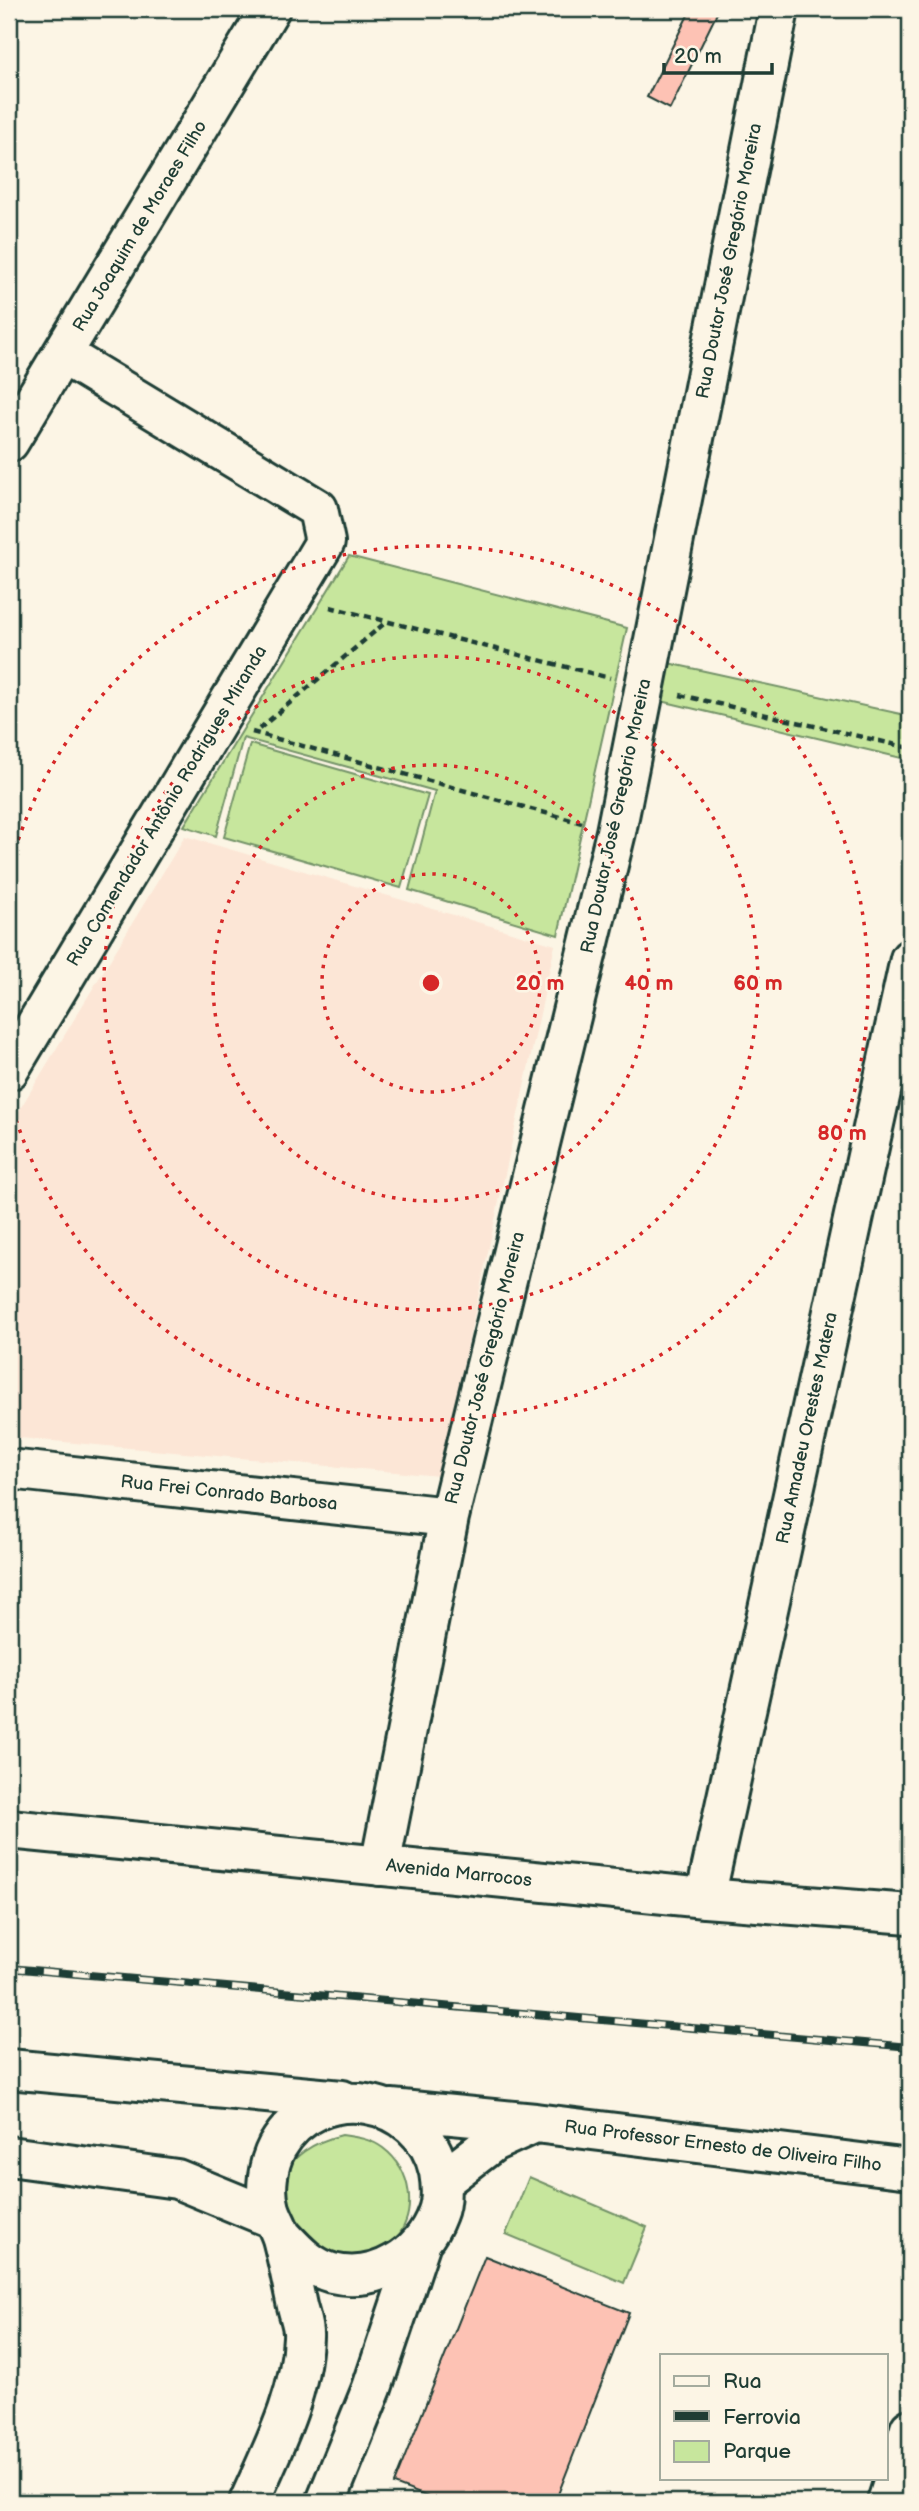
<svg xmlns="http://www.w3.org/2000/svg" width="919" height="2511" font-family="'Balsamiq Sans',sans-serif">
<style>
.built{fill:#fce6d6}
.green{fill:#c7e69d;stroke:#739268;stroke-width:2}
.building{fill:#fdc2b4;stroke:#1f3d34;stroke-width:2}
.lines{fill:none;stroke-linecap:round;stroke-linejoin:round}
.street-casing{stroke:#1f3d34;stroke-width:44}
.secondary-casing{stroke:#1f3d34;stroke-width:44}
.path{stroke:#1f3d34;stroke-width:4.5;stroke-dasharray:7 5;stroke-linecap:butt}
.street{stroke:#fcf5e5;stroke-width:38}
.secondary{stroke:#fcf5e5;stroke-width:38}
.rail-casing{stroke:#1f3d34;stroke-width:8}
.rail{stroke:#fcf5e5;stroke-width:5;stroke-dasharray:16;stroke-linecap:butt}
.ring{fill:none;stroke:#d62828;stroke-width:3.5;stroke-dasharray:3.5 7}
.labels{text-anchor:middle;dominant-baseline:central;stroke-width:5;stroke-linejoin:round;paint-order:stroke}
.street-label{font-size:18px;fill:#1f3d34;stroke:#fcf5e5}
.centre{fill:#d62828;stroke:#fcf5e5;stroke-width:3.5}
.ring-label{font-size:21px;text-anchor:middle;font-weight:bold;fill:#d62828;stroke:#fcf5e5;stroke-width:5;stroke-linejoin:round;paint-order:stroke}
</style>
<rect width="100%" height="100%" fill="#fcf5e5"/>
<filter id="ink" filterUnits="userSpaceOnUse"><feTurbulence type="fractalNoise" baseFrequency=".0143" numOctaves="2"/><feDisplacementMap in="SourceGraphic" scale="14" xChannelSelector="R" yChannelSelector="G"/><feConvolveMatrix kernelMatrix="1 2 1 2 8 2 1 2 1" color-interpolation-filters="sRGB"/></filter>
<g filter="url(#ink)">
<!-- built -->
<path class="built" d="M185,836L555,945L439,1476L9,1437V1127Z"/>
<!-- green -->
<path class="green" d="M349,556L627,628L558,935L409,890L435,791L243,738L216,836L184,826Z
M668,663L910,716V760L657,700Z
M250,744L428,795L401,888L224,837Z
M342,2135C357,2137 371,2139 383,2148C412,2170 418,2212 395,2240C387,2250 369,2257 358,2263L300,2245C297,2233 282,2196 283,2186C285,2156 317,2141 342,2135Z
M529,2177L647,2227L624,2283L506,2234Z"/>
<!-- building -->
<path class="building" d="M691,9H719L670,109L647,97Z
M485,2256L629,2313L555,2502H441L394,2484Z"/>
<g class="lines">
<defs>
<path id="street" d="M9,442L270,9
M9,1070L325,542L318,509L62,354
M9,1469L449,1517
M380,1866L449,1517L616,832L779,9
M705,1898L910,959
M887,2502L910,2429"/>
<path id="secondary" d="M9,1829L705,1898L910,1914
M9,2069L342,2100
M391,2109L535,2123L910,2169
M9,2156L177,2179L274,2219
M441,2182L493,2142L535,2123
M249,2502C272,2450 301,2395 303,2337C304,2327 299,2315 297,2306C292,2283 288,2260 282,2238C279,2228 273,2219 270,2209C264,2190 268,2164 277,2147C317,2077 422,2094 439,2172C441,2184 442,2202 437,2214C422,2255 377,2284 332,2273C310,2267 296,2251 281,2235
M326,2502L372,2388L420,2245"/>
</defs>
<!-- street casing -->
<use href="#street" class="street-casing"/>
<!-- secondary casing -->
<use href="#secondary" class="secondary-casing"/>
<!-- path -->
<path class="path" d="M330,607L610,678
M680,695L910,748
M259,729L386,622
M252,732L582,823"/>
<!-- street -->
<use href="#street" class="street"/>
<!-- secondary -->
<use href="#secondary" class="secondary"/>
<defs>
<path id="rail" d="M9,1968L910,2047"/>
</defs>
<!-- rail casing -->
<use href="#rail" class="rail-casing"/>
<!-- rail -->
<use href="#rail" class="rail"/>
</g>
</g>
<!-- distance rings -->
<g class="ring">
<circle cx="431" cy="983" r="109"/>
<circle cx="431" cy="983" r="218"/>
<circle cx="431" cy="983" r="327"/>
<path d="M9 870A437 437 0 1 1 9 1096"/>
</g>
<g class="labels">
<!-- street labels -->
<g class="street-label">
<text transform="translate(140 226) rotate(-59)">Rua Joaquim de Moraes Filho</text>
<text transform="translate(729 261) rotate(-79)">Rua Doutor José Gregório Moreira</text>
<text transform="translate(167 806) rotate(-59)">Rua Comendador Antônio Rodrigues Miranda</text>
<text transform="translate(616 816) rotate(-78)">Rua Doutor José Gregório Moreira</text>
<text transform="translate(485 1368) rotate(-76)">Rua Doutor José Gregório Moreira</text>
<text transform="translate(807 1428) rotate(-78)">Rua Amadeu Orestes Matera</text>
<text transform="translate(229 1493) rotate(6)">Rua Frei Conrado Barbosa</text>
<text transform="translate(459 1873) rotate(6)">Avenida Marrocos</text>
<text transform="translate(723 2146) rotate(7)">Rua Professor Ernesto de Oliveira Filho</text>
</g>
</g>
<circle cx="431" cy="983" r="10" class="centre"/>
<g class="ring-label">
<text x="540" y="990">20 m</text>
<text x="649" y="990">40 m</text>
<text x="758" y="990">60 m</text>
<text x="842" y="1140">80 m</text>
</g>
<!-- margin -->
<rect width="919" height="2511" fill="none" stroke="#fcf5e5" stroke-width="35"/>
<rect x="18" y="18" width="884" height="2476" fill="none" stroke="#1f3d34" stroke-width="2.5" filter="url(#ink)"/>
<!-- legend -->
<rect x="660" y="2354" width="228" height="126" fill="#fcf5e5" stroke="#a4ab9e" stroke-width="2"/>
<rect x="674" y="2376" width="35" height="10" fill="#fcf5e5" stroke="#a4ab9e" stroke-width="2"/>
<text x="723" y="2388" font-size="21" fill="#1f3d34">Rua</text>
<rect x="674" y="2411" width="35" height="10" fill="#1f3d34" stroke="#a4ab9e" stroke-width="2"/>
<text x="723" y="2424" font-size="21" fill="#1f3d34">Ferrovia</text>
<rect x="674" y="2441" width="35" height="21" fill="#c7e69d" stroke="#a4ab9e" stroke-width="2"/>
<text x="723" y="2458" font-size="21" fill="#1f3d34">Parque</text>
<!-- scale -->
<path d="M664 63v10h108v-10" fill="none" stroke="#1f3d34" stroke-width="3.5"/>
<text x="674" y="63" font-size="21" fill="#1f3d34" stroke="#fcf5e5" stroke-width="5" paint-order="stroke">20 m</text>
</svg>
